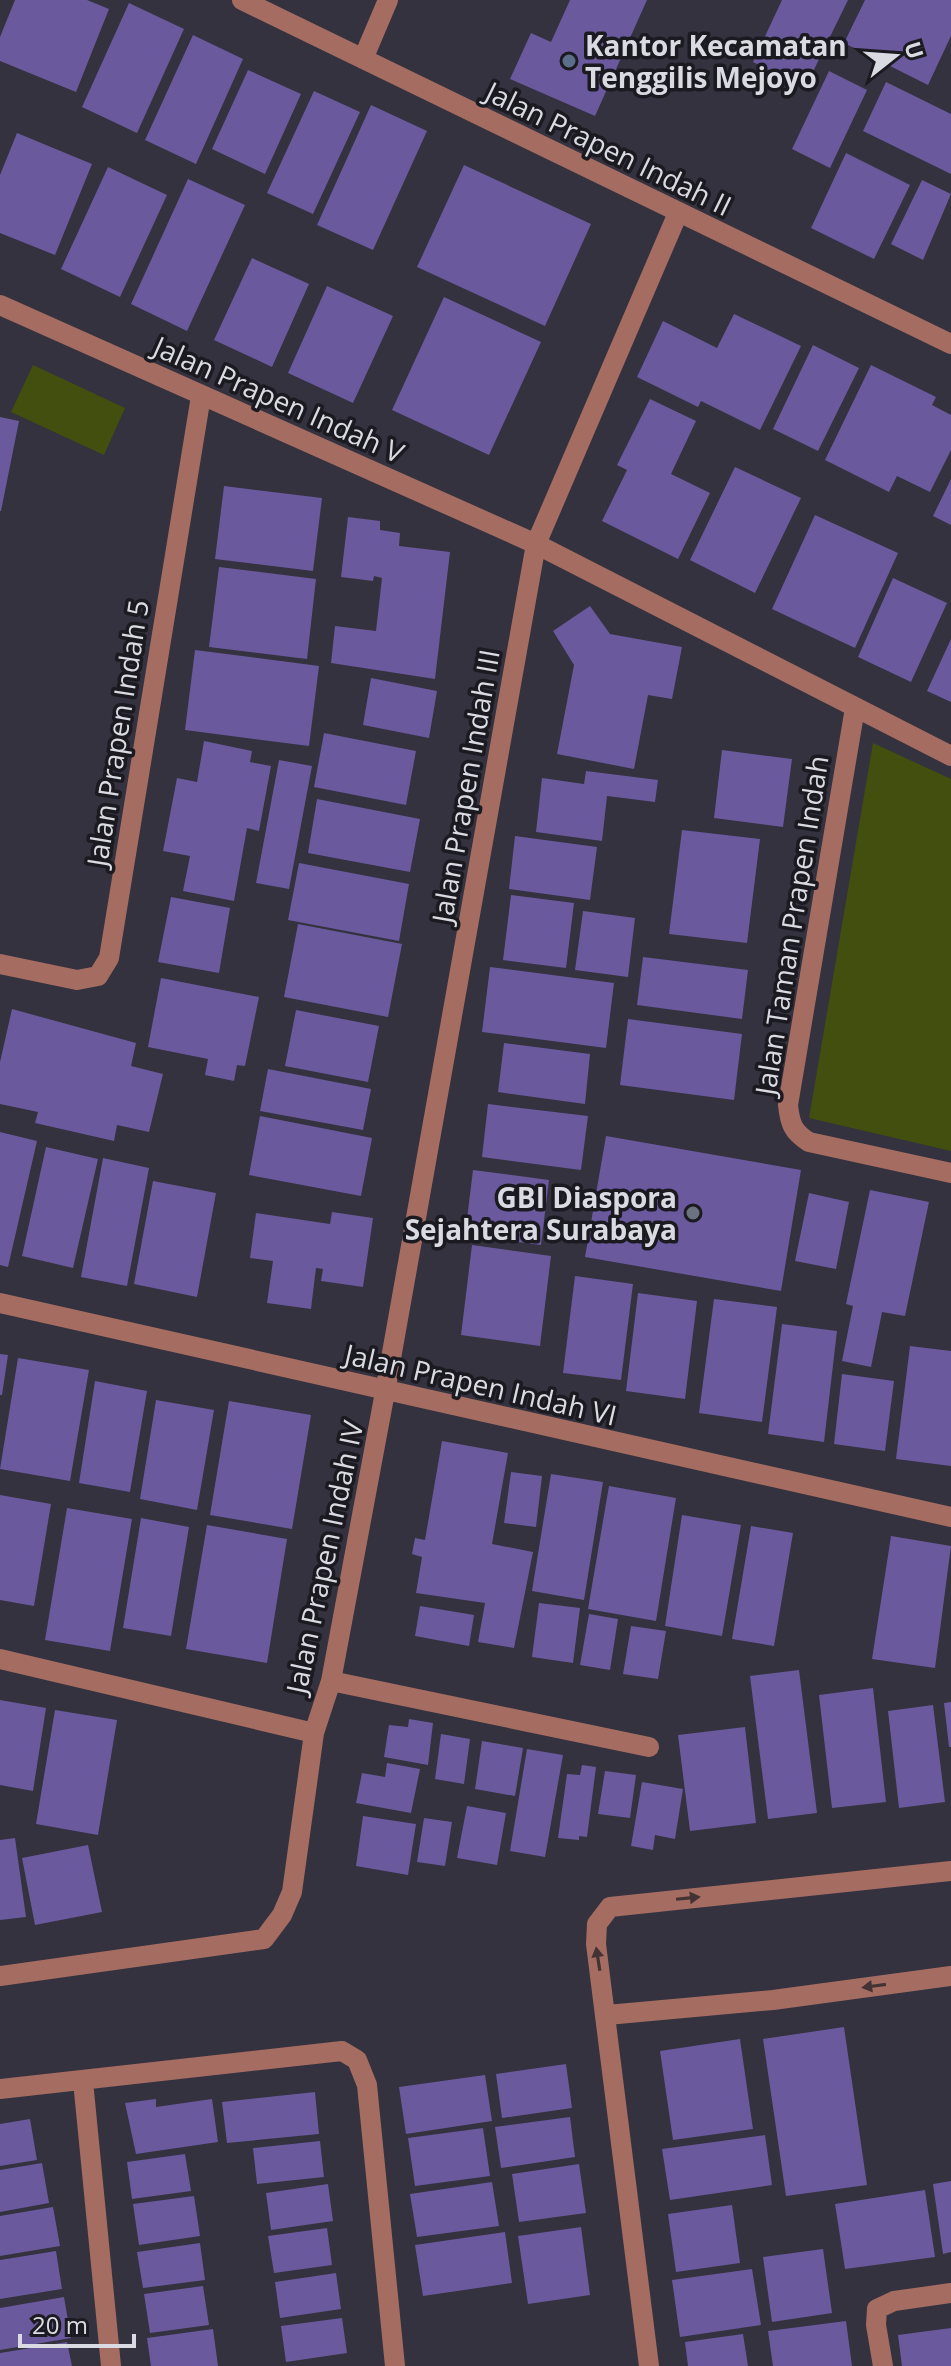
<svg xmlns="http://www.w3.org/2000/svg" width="951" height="2366" font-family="'Open Sans',sans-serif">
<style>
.green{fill:#424f0e}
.building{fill:#6a599d}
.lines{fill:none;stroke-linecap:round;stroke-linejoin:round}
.minor{stroke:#a56c62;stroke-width:20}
.oneway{fill:#443334}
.service-dot{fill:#5c6f8a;stroke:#1b1a20;stroke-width:3}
.worship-dot{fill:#6b7280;stroke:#1b1a20;stroke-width:3}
.labels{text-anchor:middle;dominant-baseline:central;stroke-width:7;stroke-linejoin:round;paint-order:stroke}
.poi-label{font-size:28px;font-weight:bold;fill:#dadae2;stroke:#1b1a20;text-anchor:start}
.street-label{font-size:28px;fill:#dadae2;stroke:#1b1a20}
</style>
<rect width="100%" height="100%" fill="#33323e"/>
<!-- green -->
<path class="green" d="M33,365L125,408L104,455L11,412Z
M873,743L951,779V1151L809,1118Z"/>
<!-- building -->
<path class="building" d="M15,0H87L109,9L76,92L0,61V37Z
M570,0H647L595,116L510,79L531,33L551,42Z
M782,0H848L805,88L753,62Z
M865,0H951V36L928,85L844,43Z
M129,3L184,29L137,133L82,107Z
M193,35L243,59L196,164L145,140Z
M248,70L301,94L265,174L212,149Z
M829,71L867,90L830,168L792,149Z
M886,82L951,114V174L863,131Z
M314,91L360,112L313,214L267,193Z
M371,105L427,131L373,250L317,225Z
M17,133L92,164L55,255L0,233V175Z
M846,153L910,185L874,259L811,228Z
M464,165L591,224L545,326L417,267Z
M108,167L167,195L120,297L61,269Z
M188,179L245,205L187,331L131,304Z
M922,180L951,194L923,260L891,244Z
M252,258L309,284L272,367L214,340Z
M327,286L393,316L353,403L288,373Z
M444,297L541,342L489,455L392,410Z
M734,314L801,346L760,430L701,401L698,407L637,377L663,321L717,348Z
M813,345L859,368L818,451L773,429Z
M871,365L936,397L932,405L951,415V450L930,492L897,476L889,492L825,460Z
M650,399L696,421L671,474L710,493L678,559L602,521L627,470L617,465Z
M0,417L19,421L1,511H0Z
M735,467L801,498L755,593L690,560Z
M951,479V525L933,516Z
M224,486L322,498L313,571L215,559Z
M815,515L898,553L855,648L772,609Z
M348,517L380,521V530L400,533L399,546L450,552L435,679L331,663L335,626L376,631L382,578L374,576L373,581L341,577Z
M219,567L316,579L307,659L209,647Z
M893,578L947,603L911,682L858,657Z
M590,606L610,634L682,647L672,699L648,695L634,769L557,754L574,665L553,631Z
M951,639V702L927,691Z
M195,650L319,666L309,746L185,730Z
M371,678L437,691L429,738L363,725Z
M324,733L416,751L406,805L314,787Z
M204,741L252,751L250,762L271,766L259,831L247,828L234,901L183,891L190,856L163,851L177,778L197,782Z
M722,750L792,759L783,827L714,818Z
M279,760L312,766L289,889L256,883Z
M586,771L658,780L655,802L607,796L602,841L536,832L542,778L584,784Z
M317,799L420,819L410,872L308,853Z
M682,830L760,839L747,943L669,934Z
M515,836L597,847L590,900L509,889Z
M299,863L409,884L399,941L288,920Z
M511,895L574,903L566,968L503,960Z
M171,897L230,908L219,973L158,962Z
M583,911L635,918L628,977L575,970Z
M298,924L402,944L388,1017L284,997Z
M643,957L748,970L742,1019L637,1005Z
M490,967L614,983L606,1048L482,1032Z
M161,978L259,997L245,1066L237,1065L234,1081L205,1075L208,1059L148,1047Z
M12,1009L136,1043L131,1066L163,1074L149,1132L117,1125L114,1141L35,1123L38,1112L0,1104V1062Z
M296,1010L379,1026L368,1082L285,1066Z
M628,1019L742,1034L734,1100L620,1085Z
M504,1043L590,1054L585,1104L498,1092Z
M268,1069L371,1089L363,1130L260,1111Z
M488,1104L588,1116L581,1170L482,1157Z
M260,1116L372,1138L361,1196L249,1175Z
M0,1132L37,1141L8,1267L0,1265Z
M606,1136L801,1170L781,1291L585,1257Z
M46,1147L98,1159L73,1268L22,1256Z
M103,1158L149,1168L127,1286L81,1277Z
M473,1170L549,1180L541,1245L465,1235Z
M153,1181L216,1193L197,1297L134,1284Z
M870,1190L929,1202L905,1316L882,1312L871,1367L842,1361L853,1306L846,1304Z
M809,1193L849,1202L836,1269L795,1261Z
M332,1212L373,1218L363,1287L321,1281L323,1269L316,1268L311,1309L267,1303L273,1261L250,1258L256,1213L330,1224Z
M472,1245L551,1256L540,1346L461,1335Z
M575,1276L633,1284L621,1380L563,1373Z
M638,1293L697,1301L685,1399L626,1391Z
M714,1299L777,1307L762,1422L699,1413Z
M782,1324L837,1331L824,1442L768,1434Z
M910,1346L951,1351V1466L896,1459Z
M0,1354L8,1355L2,1395H0Z
M18,1358L89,1370L70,1481L0,1469Z
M842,1374L894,1381L885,1451L834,1444Z
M95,1381L147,1391L130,1492L79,1483Z
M156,1400L214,1410L197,1510L140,1499Z
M229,1401L311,1415L292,1529L210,1515Z
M442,1441L508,1453L492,1544L533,1552L514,1648L478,1642L485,1603L416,1593L422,1557L412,1554L415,1538L425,1540Z
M511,1472L542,1476L536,1527L504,1523Z
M551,1474L603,1482L584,1600L532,1591Z
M609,1486L676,1498L656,1621L588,1609Z
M0,1495L51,1504L34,1606L0,1600Z
M67,1508L132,1519L110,1651L45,1640Z
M682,1515L741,1525L722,1636L665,1626Z
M141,1518L189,1527L171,1636L123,1628Z
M207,1525L287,1539L267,1663L186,1649Z
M751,1526L793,1533L774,1646L732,1639Z
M891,1536L951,1546L935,1668L872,1659Z
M539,1603L580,1608L573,1663L532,1657Z
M420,1606L474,1615L469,1646L415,1636Z
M589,1614L618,1619L610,1670L580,1665Z
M631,1626L666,1631L658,1679L623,1674Z
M799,1670L817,1813L768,1819L750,1676Z
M873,1688L886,1802L832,1808L819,1695Z
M0,1700L46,1708L33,1791L0,1785Z
M951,1702V1747H949L944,1703Z
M933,1705L945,1802L899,1808L888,1711Z
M55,1710L117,1720L98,1835L36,1824Z
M409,1719L433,1723L428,1765L384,1757L389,1725L408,1727Z
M745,1727L756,1823L690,1831L678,1735Z
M441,1734L470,1739L464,1784L435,1779Z
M482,1741L523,1748L515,1796L475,1789Z
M527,1749L563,1755L545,1857L510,1851Z
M387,1763L420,1769L411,1813L356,1803L362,1773L385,1777Z
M582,1765L596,1767L587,1837L579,1836V1840L558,1838L567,1774L580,1775Z
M605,1771L636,1775L630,1818L598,1814Z
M642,1782L683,1789L675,1839L655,1835L653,1850L631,1846Z
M467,1806L506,1813L497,1865L457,1858Z
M363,1816L416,1824L408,1875L356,1866Z
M424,1818L452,1822L445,1866L417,1862Z
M15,1838L26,1917L0,1920V1840Z
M88,1845L102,1912L35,1925L22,1858Z
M844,2027L867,2185L786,2196L763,2039Z
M740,2039L753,2129L673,2140L660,2051Z
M566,2064L572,2108L502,2118L496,2074Z
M485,2075L492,2121L406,2134L399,2087Z
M315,2092L319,2134L227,2143L222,2102Z
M156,2099V2107L212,2099L218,2142L136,2154L125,2103Z
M570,2117L575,2157L501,2168L495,2127Z
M30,2119L37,2160L0,2166V2124Z
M483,2128L490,2176L415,2186L408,2138Z
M765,2135L772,2185L670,2200L662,2149Z
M320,2141L324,2177L257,2184L253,2148Z
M185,2154L191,2191L132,2199L127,2162Z
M42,2163L49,2203L0,2212V2170Z
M579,2164L586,2213L519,2222L512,2174Z
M951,2181V2252L943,2254L933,2184Z
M492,2182L499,2226L417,2237L410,2194Z
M328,2184L333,2221L271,2230L266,2193Z
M925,2190L935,2257L845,2269L835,2204Z
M194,2196L200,2236L139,2245L133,2204Z
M732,2205L740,2263L676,2272L668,2214Z
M53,2207L60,2246L0,2256V2216Z
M581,2227L590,2295L528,2304L518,2236Z
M327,2228L332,2265L274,2273L268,2236Z
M505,2232L512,2283L423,2296L415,2245Z
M200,2243L205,2280L143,2288L137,2252Z
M823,2249L832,2313L772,2322L763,2257Z
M56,2251L62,2289L0,2299V2260Z
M752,2269L761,2325L680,2337L672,2280Z
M336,2273L341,2309L280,2318L275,2282Z
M203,2286L209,2325L150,2333L144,2294Z
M64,2297L71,2338L0,2350V2308Z
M342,2318L347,2353L286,2362L281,2326Z
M846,2321L852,2366H773L768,2331Z
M951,2328V2366H902L898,2335Z
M213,2329L218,2366H151L147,2338Z
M743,2334L748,2366H688L685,2342Z
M67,2342L72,2366H0V2353Z"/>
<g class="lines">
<!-- minor -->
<path class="minor" d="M242,0L951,344
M363,59L388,0
M0,305L536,544L951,756
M855,708L788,1105C790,1124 793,1132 809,1142L951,1173
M0,964L77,980L98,976L109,958L201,396
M0,1303L951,1517
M0,1659L314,1733
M331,1681L649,1747
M0,1976L264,1939L282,1915L292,1892L314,1733L331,1681L385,1392L536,544L678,213
M607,2015L773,2000L951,1976
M83,2081L111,2366
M0,2089L342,2051L357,2060L367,2085L395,2366
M649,2366L596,1944L597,1924L610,1907L951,1871
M883,2366L876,2325L877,2309L894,2301L951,2293"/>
</g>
<!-- one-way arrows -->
<defs><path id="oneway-solid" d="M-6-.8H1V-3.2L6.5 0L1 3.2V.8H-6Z" transform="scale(2)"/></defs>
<g class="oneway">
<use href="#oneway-solid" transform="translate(688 1898) rotate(-6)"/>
<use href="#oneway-solid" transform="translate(598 1959) rotate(-99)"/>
<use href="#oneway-solid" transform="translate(874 1986) rotate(172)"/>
</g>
<!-- markers -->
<circle class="service-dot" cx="569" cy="61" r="8"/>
<circle class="worship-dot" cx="693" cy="1213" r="8"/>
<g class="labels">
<!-- poi labels -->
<g class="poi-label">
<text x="585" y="45">Kantor Kecamatan<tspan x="585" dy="32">Tenggilis Mejoyo</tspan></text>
<text x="677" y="1197" text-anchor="end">GBI Diaspora<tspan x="677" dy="32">Sejahtera Surabaya</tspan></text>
</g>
<!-- street labels -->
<g class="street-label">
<text transform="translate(609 148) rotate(26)">Jalan Prapen Indah II</text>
<text transform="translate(279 399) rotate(24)">Jalan Prapen Indah V</text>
<text transform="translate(117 733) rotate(-81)">Jalan Prapen Indah 5</text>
<text transform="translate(465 786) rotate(-80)">Jalan Prapen Indah III</text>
<text transform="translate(791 925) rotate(-81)">Jalan Taman Prapen Indah</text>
<text transform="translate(481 1384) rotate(13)">Jalan Prapen Indah VI</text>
<text transform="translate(324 1557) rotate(-78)">Jalan Prapen Indah IV</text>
</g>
</g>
<!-- north arrow -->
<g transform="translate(895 56) rotate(73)" stroke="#1b1a20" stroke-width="6" paint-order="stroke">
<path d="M0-6L14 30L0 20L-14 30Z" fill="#dadae2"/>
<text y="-12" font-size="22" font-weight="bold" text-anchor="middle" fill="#dadae2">U</text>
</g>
<!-- scale -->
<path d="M20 2334v12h114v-12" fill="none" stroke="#dadae2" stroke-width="4"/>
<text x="32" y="2334" font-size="24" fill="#dadae2" stroke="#1b1a20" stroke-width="6" paint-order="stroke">20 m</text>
</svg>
